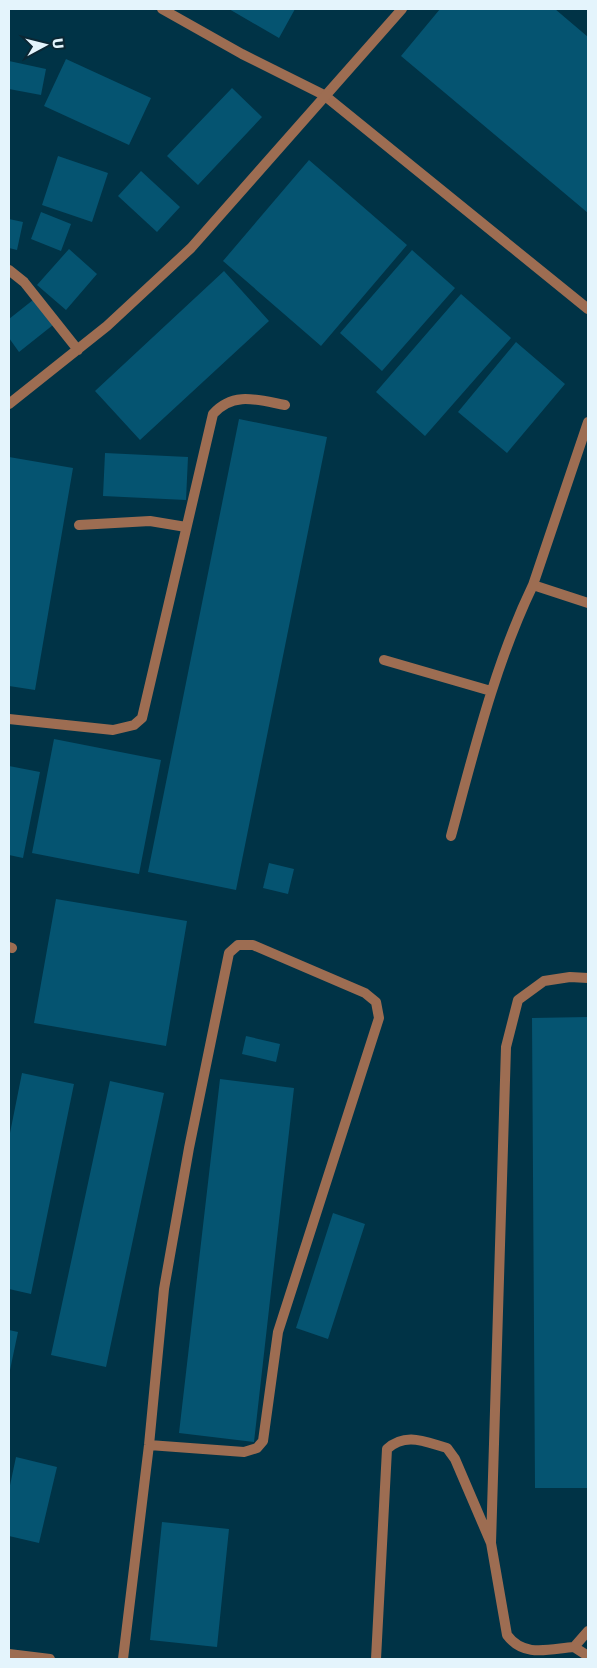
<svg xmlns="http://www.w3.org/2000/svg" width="597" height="1668" font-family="'DejaVu Sans',sans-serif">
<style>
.building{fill:#055471}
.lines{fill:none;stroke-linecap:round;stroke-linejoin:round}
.service{stroke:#9d6d52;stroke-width:10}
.minor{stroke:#9d6d52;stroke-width:10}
</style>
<rect width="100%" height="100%" fill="#003346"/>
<!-- building -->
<path class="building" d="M229,9H295L279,38Z
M440,9H555L588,37V213L401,56Z
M66,59L151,98L129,145L44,106Z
M9,61L46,69L41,95L9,89Z
M232,88L262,117L198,185L167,156Z
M58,156L108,173L92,222L42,205Z
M309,160L407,245L321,346L223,261Z
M141,171L180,207L157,232L118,196Z
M41,212L71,224L61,251L31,239Z
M9,219L23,222L17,250L9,248Z
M69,249L97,274L66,310L37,285Z
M412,250L455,288L382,371L340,333Z
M224,271L269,321L140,440L95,391Z
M461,294L511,338L425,436L376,392Z
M33,300L53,325L19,352L9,338V319Z
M516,342L565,384L507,453L458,412Z
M239,419L327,437L236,890L148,872Z
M105,453L188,457L186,500L103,496Z
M9,457L73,468L35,690L9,686Z
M54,739L161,760L139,874L32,853Z
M9,766L40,772L23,858L9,855Z
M269,863L294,869L288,894L263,888Z
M56,899L187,921L166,1046L34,1023Z
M588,1017V1488H535L532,1018Z
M246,1036L280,1044L276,1062L242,1054Z
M22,1073L74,1084L31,1294L9,1289V1138Z
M220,1079L294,1088L254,1442L179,1433Z
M110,1081L164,1093L106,1367L51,1355Z
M333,1213L365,1224L328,1339L296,1328Z
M9,1330L18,1332L10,1370L9,1369Z
M16,1457L57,1467L39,1543L9,1536V1490Z
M162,1522L229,1529L217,1647L150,1640Z"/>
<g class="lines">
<!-- service -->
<path class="service" d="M162,9L242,54L324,95L588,309
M588,422L533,585L588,603
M79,525L150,521L186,527
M384,660L491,691
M9,719L113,730L134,725L142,718L213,414C233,391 258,400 285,405
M451,836C474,751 495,664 533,585
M9,947L12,948
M491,1543L506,1047L518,1000L544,981L570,977L588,978
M574,1647L588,1656
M9,1654L50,1659
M123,1659L149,1445L164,1289L189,1148L229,953L238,945H253L365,993L376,1002L379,1018L278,1332L263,1441L257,1448L244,1452L149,1445
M376,1659L387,1449C406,1432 425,1442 447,1448L455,1459L491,1543L507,1635C524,1658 549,1649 574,1647L588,1631"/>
<!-- minor -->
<path class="minor" d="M9,270L24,282L78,350
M9,404L107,326L191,248L402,9"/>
</g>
<!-- border -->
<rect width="597" height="1668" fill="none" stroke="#e4f4fc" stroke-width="20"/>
<!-- north arrow -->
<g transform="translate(45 45) rotate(83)" stroke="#0b2734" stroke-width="4" paint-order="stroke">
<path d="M0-4L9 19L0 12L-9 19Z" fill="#e4f4fc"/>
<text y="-8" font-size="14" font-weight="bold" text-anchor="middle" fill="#e4f4fc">U</text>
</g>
</svg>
